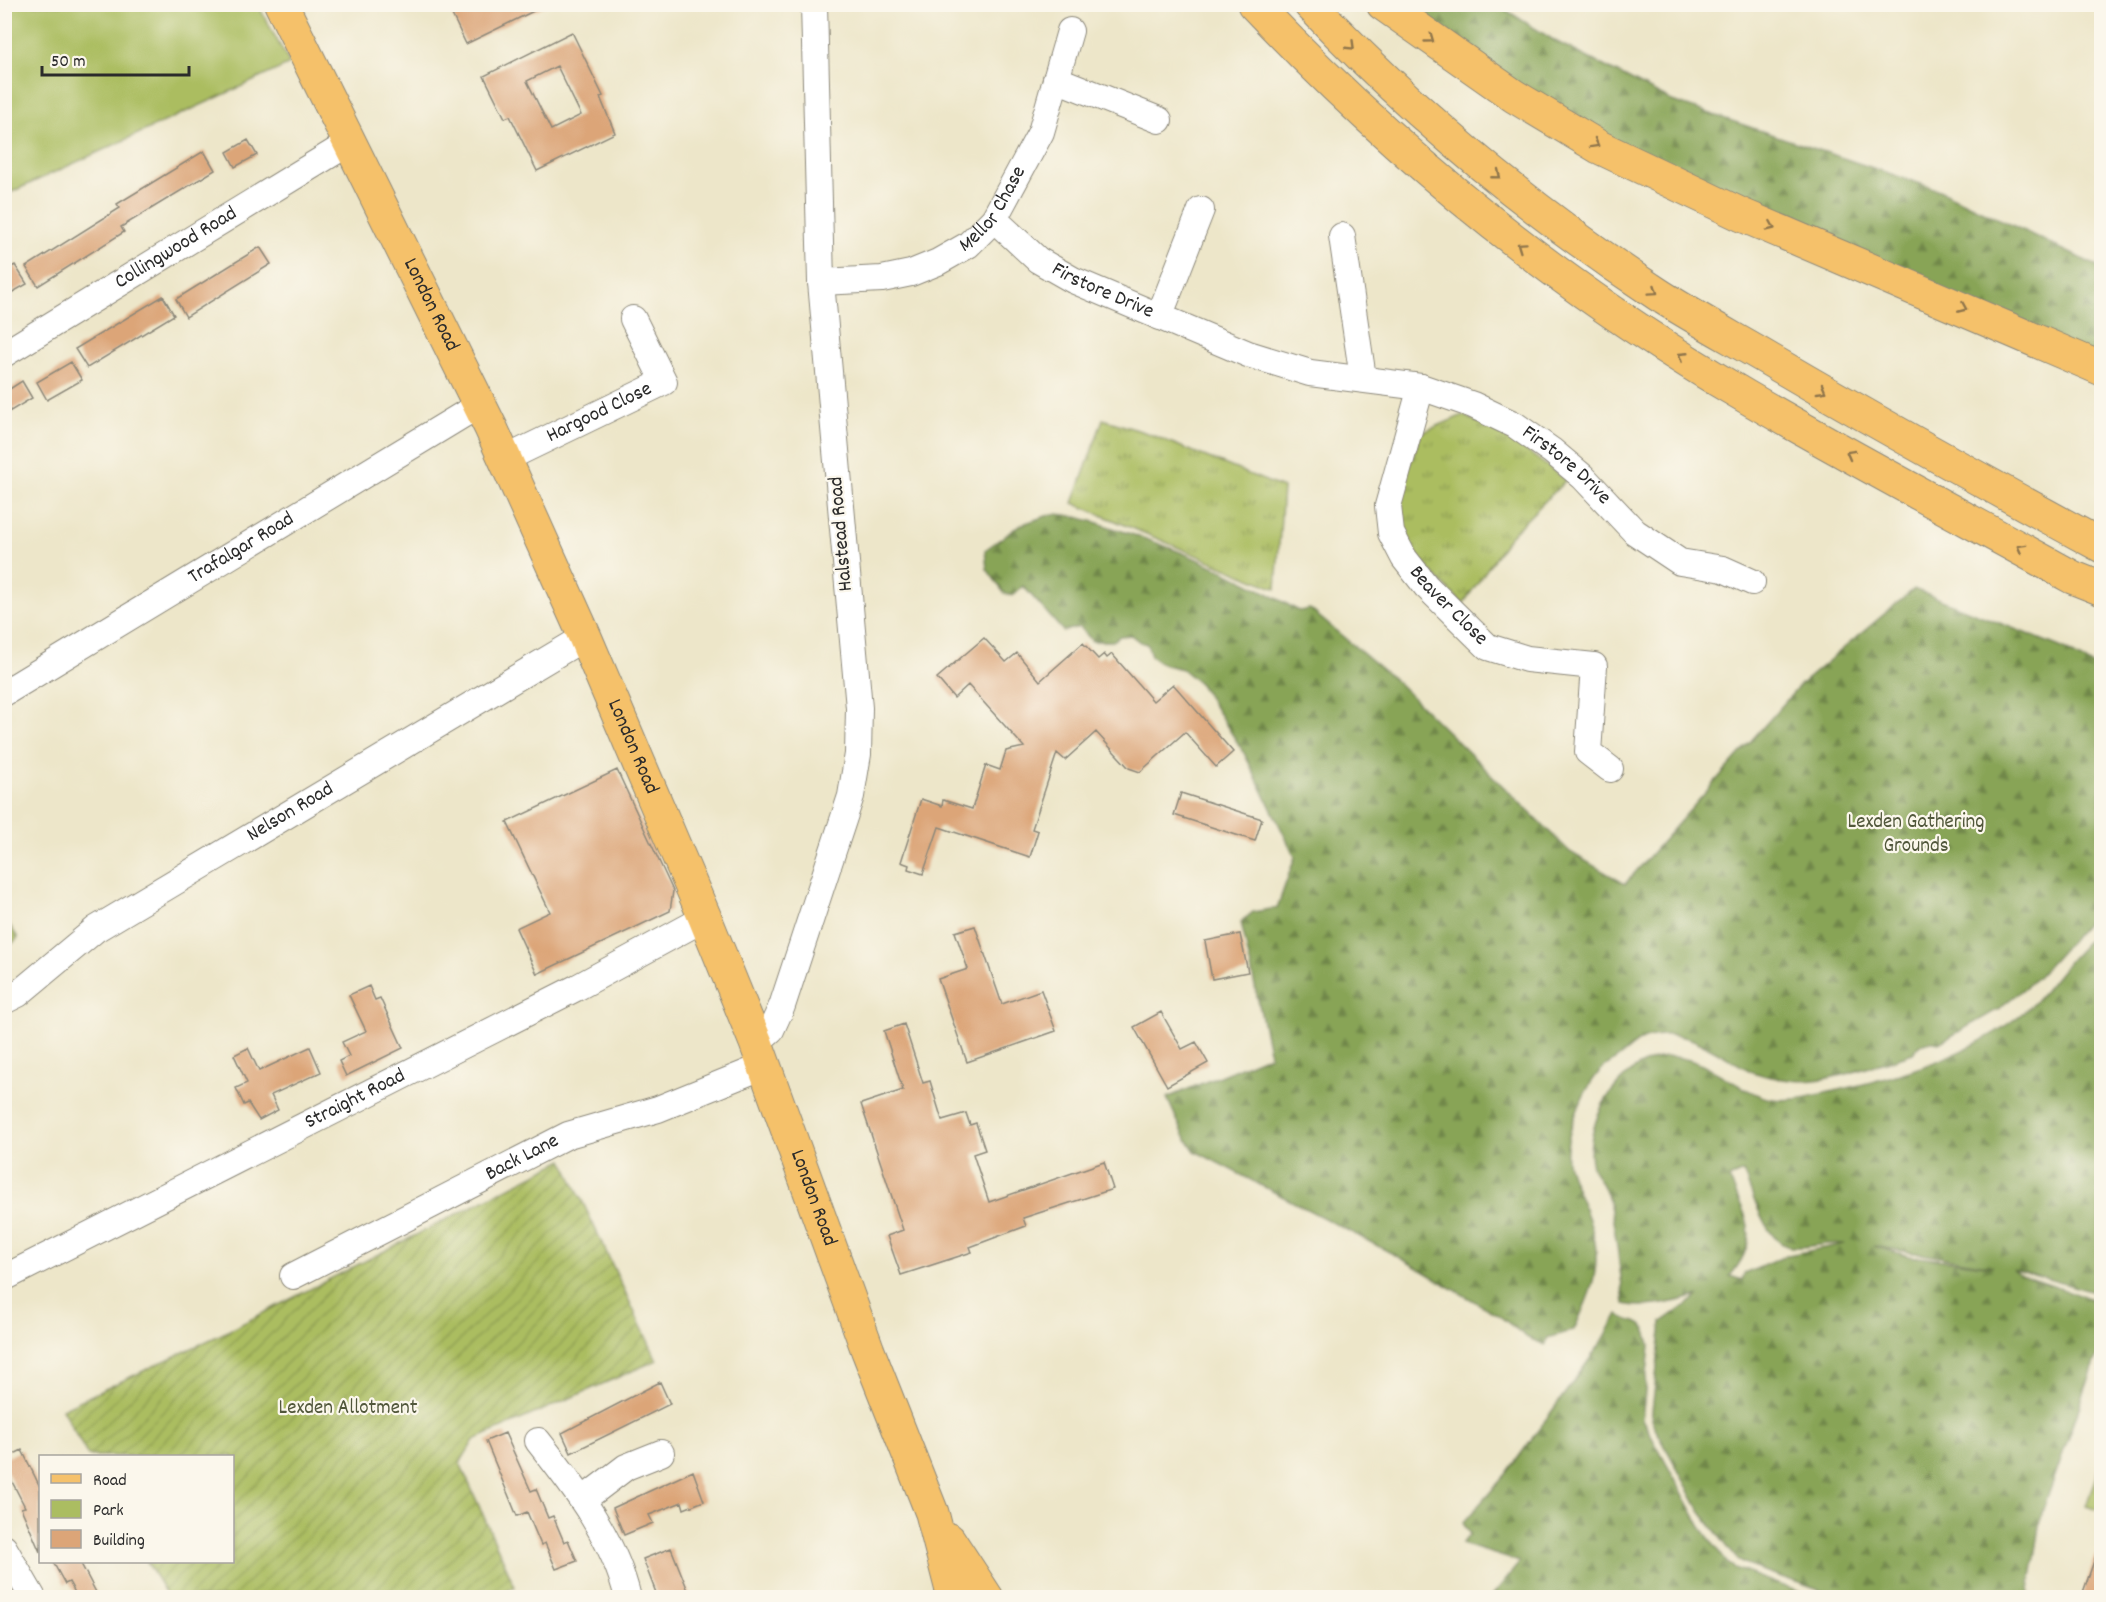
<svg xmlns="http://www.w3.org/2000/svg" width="2106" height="1602" font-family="Dekko,sans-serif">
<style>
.grass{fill:url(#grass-tufts);stroke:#6b7446;stroke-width:1.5}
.forest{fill:url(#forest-firs);stroke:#5a6841;stroke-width:1.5;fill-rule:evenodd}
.park{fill:#abbd61;stroke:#6b7446;stroke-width:1.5}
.garden{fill:url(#garden-furrows);stroke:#6b7446;stroke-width:1.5}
.building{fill:#dca578;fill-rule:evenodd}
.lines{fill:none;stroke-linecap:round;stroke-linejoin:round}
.minor-casing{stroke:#8c887a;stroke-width:28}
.major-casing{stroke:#8c887a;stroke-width:35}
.highway-casing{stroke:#8c887a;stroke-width:35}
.minor{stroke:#fff;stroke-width:26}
.major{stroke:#f5c16b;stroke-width:33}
.highway{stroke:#f5c16b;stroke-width:33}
.oneway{stroke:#90764b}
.labels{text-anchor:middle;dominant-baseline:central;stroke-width:4.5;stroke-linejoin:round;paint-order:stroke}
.street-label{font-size:21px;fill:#2b2b2b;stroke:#fbf7ec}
.park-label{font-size:21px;fill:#51573b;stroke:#fbf7ec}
</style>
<defs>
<pattern id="grass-tufts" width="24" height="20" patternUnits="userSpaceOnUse" patternTransform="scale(1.5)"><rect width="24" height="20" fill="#abbd61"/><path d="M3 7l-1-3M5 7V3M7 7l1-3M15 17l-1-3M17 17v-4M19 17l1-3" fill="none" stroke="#8b9a50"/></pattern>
<pattern id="forest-firs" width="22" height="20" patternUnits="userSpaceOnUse" patternTransform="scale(1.5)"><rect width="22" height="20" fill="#88a457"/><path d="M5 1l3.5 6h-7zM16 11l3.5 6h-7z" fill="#6f8648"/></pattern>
<pattern id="garden-furrows" width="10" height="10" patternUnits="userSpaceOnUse" patternTransform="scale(1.5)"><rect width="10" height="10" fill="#abbd61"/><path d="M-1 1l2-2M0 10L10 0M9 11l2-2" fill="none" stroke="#8b9a50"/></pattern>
</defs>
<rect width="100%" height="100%" fill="#fbf7ec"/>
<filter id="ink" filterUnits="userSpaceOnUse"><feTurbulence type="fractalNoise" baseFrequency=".0167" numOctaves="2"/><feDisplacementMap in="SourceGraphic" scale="12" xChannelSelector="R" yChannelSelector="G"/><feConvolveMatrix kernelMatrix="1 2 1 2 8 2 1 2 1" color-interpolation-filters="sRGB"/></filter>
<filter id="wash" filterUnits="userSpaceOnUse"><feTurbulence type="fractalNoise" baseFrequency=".008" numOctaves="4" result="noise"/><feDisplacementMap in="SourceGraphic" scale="24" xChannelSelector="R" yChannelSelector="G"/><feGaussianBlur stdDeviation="1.35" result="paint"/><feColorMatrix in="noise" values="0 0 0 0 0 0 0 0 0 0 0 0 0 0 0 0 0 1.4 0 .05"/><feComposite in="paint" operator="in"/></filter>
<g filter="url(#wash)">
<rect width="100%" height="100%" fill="#ede6c9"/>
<!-- grass -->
<path class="grass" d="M1463,415L1509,438L1566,480L1509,537L1463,604C1437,577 1398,546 1400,505C1400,484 1415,453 1421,433Z
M1103,419L1147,433L1283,488L1276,589L1073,503Z
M4,917L18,938L5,950H4Z"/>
<!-- forest -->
<path class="forest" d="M1390,5H1498L1555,41L1672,101L1939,190L2101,268V365L1579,129Z
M1052,514C1075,514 1097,523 1119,530C1183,550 1241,577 1299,611L1310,609L1397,682L1570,852L1625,884L1801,684L1914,589L2060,647L2101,670V907L2037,978L1997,1010L1939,1043C1927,1040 1920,1042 1913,1053C1877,1064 1827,1085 1789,1080C1776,1078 1761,1076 1749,1070C1715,1053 1686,1025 1645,1038C1637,1041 1629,1049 1623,1054C1616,1060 1607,1064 1601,1070C1583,1089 1561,1141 1568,1167C1577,1196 1595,1222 1596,1253C1597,1283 1585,1304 1574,1330L1547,1338L1546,1345L1528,1338L1498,1315L1397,1256L1195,1151L1184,1135L1167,1098L1270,1055L1241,922L1253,912L1277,908L1295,857L1243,751L1200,684L1182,669L1162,664L1151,656L1147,644L1140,642L1131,635L1120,636L1113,641H1092L1080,627L1063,631L1023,586L1012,596L1004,593L987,569L985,550L1020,525Z
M2101,927V1294L2012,1269L2020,1275L2101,1302V1345L2042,1513L2029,1597H1839L1750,1566L1736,1558L1700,1511L1651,1420L1662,1322L1699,1296C1676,1301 1648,1310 1624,1304C1620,1270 1617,1235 1609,1201C1606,1190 1600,1182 1595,1173C1587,1160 1591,1138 1595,1124C1602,1097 1630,1064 1659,1058C1699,1050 1731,1088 1767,1098C1787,1103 1811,1096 1830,1092C1898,1077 1971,1056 2025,1011C2041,998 2051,982 2064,967C2076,953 2089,940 2101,927ZM1743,1172C1752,1192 1767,1247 1793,1247C1810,1248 1828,1241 1844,1244L1788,1255L1744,1274L1742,1280L1730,1276C1762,1237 1747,1220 1729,1178ZM1873,1246L1993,1266L1909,1256Z
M1618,1314C1635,1327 1645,1315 1650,1346L1642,1419L1701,1527L1727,1563L1735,1568L1812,1597H1491L1520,1562L1462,1544L1470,1534L1463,1523L1507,1473L1602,1342Z"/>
<!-- park -->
<path class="park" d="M4,5H258L290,64L5,195Z
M2101,1461V1511L2086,1506Z"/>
<!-- garden -->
<path class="garden" d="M563,1160L657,1360L474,1440L460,1463L515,1587L494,1598L168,1597L147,1562H232V1456H88L62,1409L222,1334Z"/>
<g id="blocks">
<!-- building -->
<path class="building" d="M447,4H548L466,44Z
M572,32L603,96L600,97L615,133L537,171L510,116L505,118L484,76ZM557,66L581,115L551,130L527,81Z
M248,140L257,155L235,167L227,152Z
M204,151L215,170L121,227L124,232L38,286L26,267L120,208L117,204Z
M260,247L271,264L186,317L176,299Z
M15,265L27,284L4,297V271Z
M163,296L174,315L87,368L75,349Z
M71,362L82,380L47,400L37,382Z
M22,381L32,398L4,415L5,392Z
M984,638L1006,662L1017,653L1040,681L1083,643L1098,659L1104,654L1107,658L1112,654L1153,701L1173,684L1233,752L1216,767L1185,732L1140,772L1129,768L1096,732L1065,760L1057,753L1032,829L1038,831L1030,857L939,827L923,874L908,869L909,865L901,862L921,799L942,806L943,800L972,809L986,765L1000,770L1006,751L1024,747L968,685L954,698L937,678Z
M617,770L673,891L670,911L537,974L516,928L550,912L507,822Z
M1181,793L1262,819L1255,841L1174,815Z
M975,926L1002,1004L1041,990L1056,1031L967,1062L938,979L968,969L955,932Z
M1240,934L1248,972L1212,979L1205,941Z
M369,986L375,1000L380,998L403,1048L346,1076L339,1061L349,1056L342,1042L366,1031L349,995Z
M1161,1012L1182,1049L1196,1042L1208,1063L1167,1086L1134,1027Z
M904,1024L923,1083L930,1081L942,1120L966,1113L970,1125L976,1123L985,1150L973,1154L989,1202L1104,1162L1113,1189L1023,1218L1026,1226L970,1247L972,1252L901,1275L887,1236L903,1230L861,1104L903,1090L884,1031Z
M310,1047L321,1072L271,1095L278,1110L259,1120L248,1103L244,1105L236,1088L247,1083L234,1055L248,1048L259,1071Z
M660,1382L670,1404L571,1453L562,1433Z
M505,1433L531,1491L536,1489L548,1518L553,1516L564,1542L568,1540L577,1561L556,1569L545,1543L541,1545L527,1512L517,1516L486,1441Z
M22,1450L40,1487V1552L21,1508L25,1507L4,1466V1459Z
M693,1471L704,1501L684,1509L682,1502L649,1515L653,1523L624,1535L613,1508Z
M2099,1547H2102V1598H2081Z
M671,1548L691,1598H658L643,1559Z
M53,1562H80L99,1598H78L69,1582L65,1584Z"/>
</g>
</g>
<g filter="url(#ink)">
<use href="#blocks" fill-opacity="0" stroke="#8c887a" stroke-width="1.5"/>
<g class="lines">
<defs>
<g id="minor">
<path d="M1056,79L1159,120"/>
<path id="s1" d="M994,219L1038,260L1073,280L1248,354L1310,373L1421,387L1473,405L1515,425L1552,451L1583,477L1635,532L1680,562L1723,569L1752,582"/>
<path d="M1342,236L1363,378"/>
<path id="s2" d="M821,282L882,279L911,273L938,262L968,245L994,219L1041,132L1070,31"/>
<path d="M1159,317L1201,210"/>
<path id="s3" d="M4,354L349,143"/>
<path id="s4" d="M1421,387L1388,506L1391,533L1404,558L1426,586L1488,647L1527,659L1594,666L1588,752L1610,769"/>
<path id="s5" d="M505,459L664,382L633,319"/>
<path id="s6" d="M4,693L479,405"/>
<path id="s7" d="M4,1001L18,994L96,929L585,637"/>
<path d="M756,1043L771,1030L782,1006L851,796L858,754L859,708L821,282L814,4"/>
<path id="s8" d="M293,1276L568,1135L658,1109L764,1066"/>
<path id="s9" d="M4,1278L578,987L705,918"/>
<path d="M538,1441C575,1488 614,1538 628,1598"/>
<path d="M584,1499L626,1467L661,1453"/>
<path d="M4,1548L33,1598"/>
</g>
<g id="major">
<path id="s10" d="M281,4L491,428L585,637L705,918L756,1043L868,1351L932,1513L954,1598"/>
<path d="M949,1540L987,1598"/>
</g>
<path id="highway" d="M1254,4C1399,157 1563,290 1745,396C1853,459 1963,517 2072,577L2102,589
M1310,4C1414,114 1532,212 1659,295C1698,320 1740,342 1780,366C1886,428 1993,487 2102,546
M1383,4L1514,96L1599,147L1742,215L2102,369"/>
</defs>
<!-- minor casing -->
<use href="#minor" class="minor-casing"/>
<!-- major casing -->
<use href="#major" class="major-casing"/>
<!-- highway casing -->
<use href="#highway" class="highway-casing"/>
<!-- minor -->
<use href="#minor" class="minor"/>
<!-- major -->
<use href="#major" class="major"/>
<!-- highway -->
<use href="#highway" class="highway"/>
</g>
<!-- one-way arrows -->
<defs><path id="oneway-chevron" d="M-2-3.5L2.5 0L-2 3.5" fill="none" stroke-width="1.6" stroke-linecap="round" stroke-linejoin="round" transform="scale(1.5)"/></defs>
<g class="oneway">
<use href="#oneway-chevron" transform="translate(1430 39) rotate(36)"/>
<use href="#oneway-chevron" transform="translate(1351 46) rotate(44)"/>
<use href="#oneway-chevron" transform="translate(1595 144) rotate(29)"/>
<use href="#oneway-chevron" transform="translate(1497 175) rotate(39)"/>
<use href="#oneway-chevron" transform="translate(1771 227) rotate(23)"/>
<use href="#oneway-chevron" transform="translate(1521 246) rotate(-145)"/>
<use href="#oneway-chevron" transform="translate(1654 291) rotate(34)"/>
<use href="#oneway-chevron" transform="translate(1963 308) rotate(23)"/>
<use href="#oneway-chevron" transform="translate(1682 356) rotate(-147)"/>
<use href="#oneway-chevron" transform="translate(1822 390) rotate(30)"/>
<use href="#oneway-chevron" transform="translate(1850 454) rotate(-151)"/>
<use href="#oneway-chevron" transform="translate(2021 548) rotate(-151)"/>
</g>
</g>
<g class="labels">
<!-- street labels -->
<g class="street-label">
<text stroke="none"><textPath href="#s2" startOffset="198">Mellor Chase</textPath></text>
<text stroke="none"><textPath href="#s3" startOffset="202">Collingwood Road</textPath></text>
<text stroke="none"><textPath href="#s1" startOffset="132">Firstore Drive</textPath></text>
<text stroke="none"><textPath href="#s10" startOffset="336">London Road</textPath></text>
<text stroke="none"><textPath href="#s5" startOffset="105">Hargood Close</textPath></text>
<text stroke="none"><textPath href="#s1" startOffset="634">Firstore Drive</textPath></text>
<text transform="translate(842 534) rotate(-95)">Halstead Road</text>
<text stroke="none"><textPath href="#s6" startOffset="278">Trafalgar Road</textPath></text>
<text stroke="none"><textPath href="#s4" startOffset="244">Beaver Close</textPath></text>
<text stroke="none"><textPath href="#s10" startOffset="822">London Road</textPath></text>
<text stroke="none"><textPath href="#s7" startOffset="344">Nelson Road</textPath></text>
<text stroke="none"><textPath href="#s9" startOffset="394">Straight Road</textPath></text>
<text stroke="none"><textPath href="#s8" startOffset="258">Back Lane</textPath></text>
<text stroke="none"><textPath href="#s10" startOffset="1308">London Road</textPath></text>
</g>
<!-- park labels -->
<g class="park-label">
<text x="1916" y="823">Lexden Gathering<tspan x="1916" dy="24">Grounds</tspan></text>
<text x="348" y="1409">Lexden Allotment</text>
</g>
</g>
<!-- margin -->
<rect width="2106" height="1602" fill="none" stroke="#fbf7ec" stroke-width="24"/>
<!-- legend -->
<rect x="39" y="1455" width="195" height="108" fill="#fbf7ec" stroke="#a8a59f" stroke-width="1.5"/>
<rect x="51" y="1474" width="30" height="9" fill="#f5c16b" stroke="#a8a59f" stroke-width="1.5"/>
<text x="93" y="1485" font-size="18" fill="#2b2b2b">Road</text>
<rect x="51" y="1500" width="30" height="18" fill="#abbd61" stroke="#a8a59f" stroke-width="1.5"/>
<text x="93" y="1515" font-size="18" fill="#2b2b2b">Park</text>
<rect x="51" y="1530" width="30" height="18" fill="#dca578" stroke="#a8a59f" stroke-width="1.5"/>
<text x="93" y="1545" font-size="18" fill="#2b2b2b">Building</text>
<!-- scale -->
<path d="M42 66v9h147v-9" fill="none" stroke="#2b2b2b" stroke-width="3"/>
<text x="51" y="66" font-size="18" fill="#2b2b2b" stroke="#fbf7ec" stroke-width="4.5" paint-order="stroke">50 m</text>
</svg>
